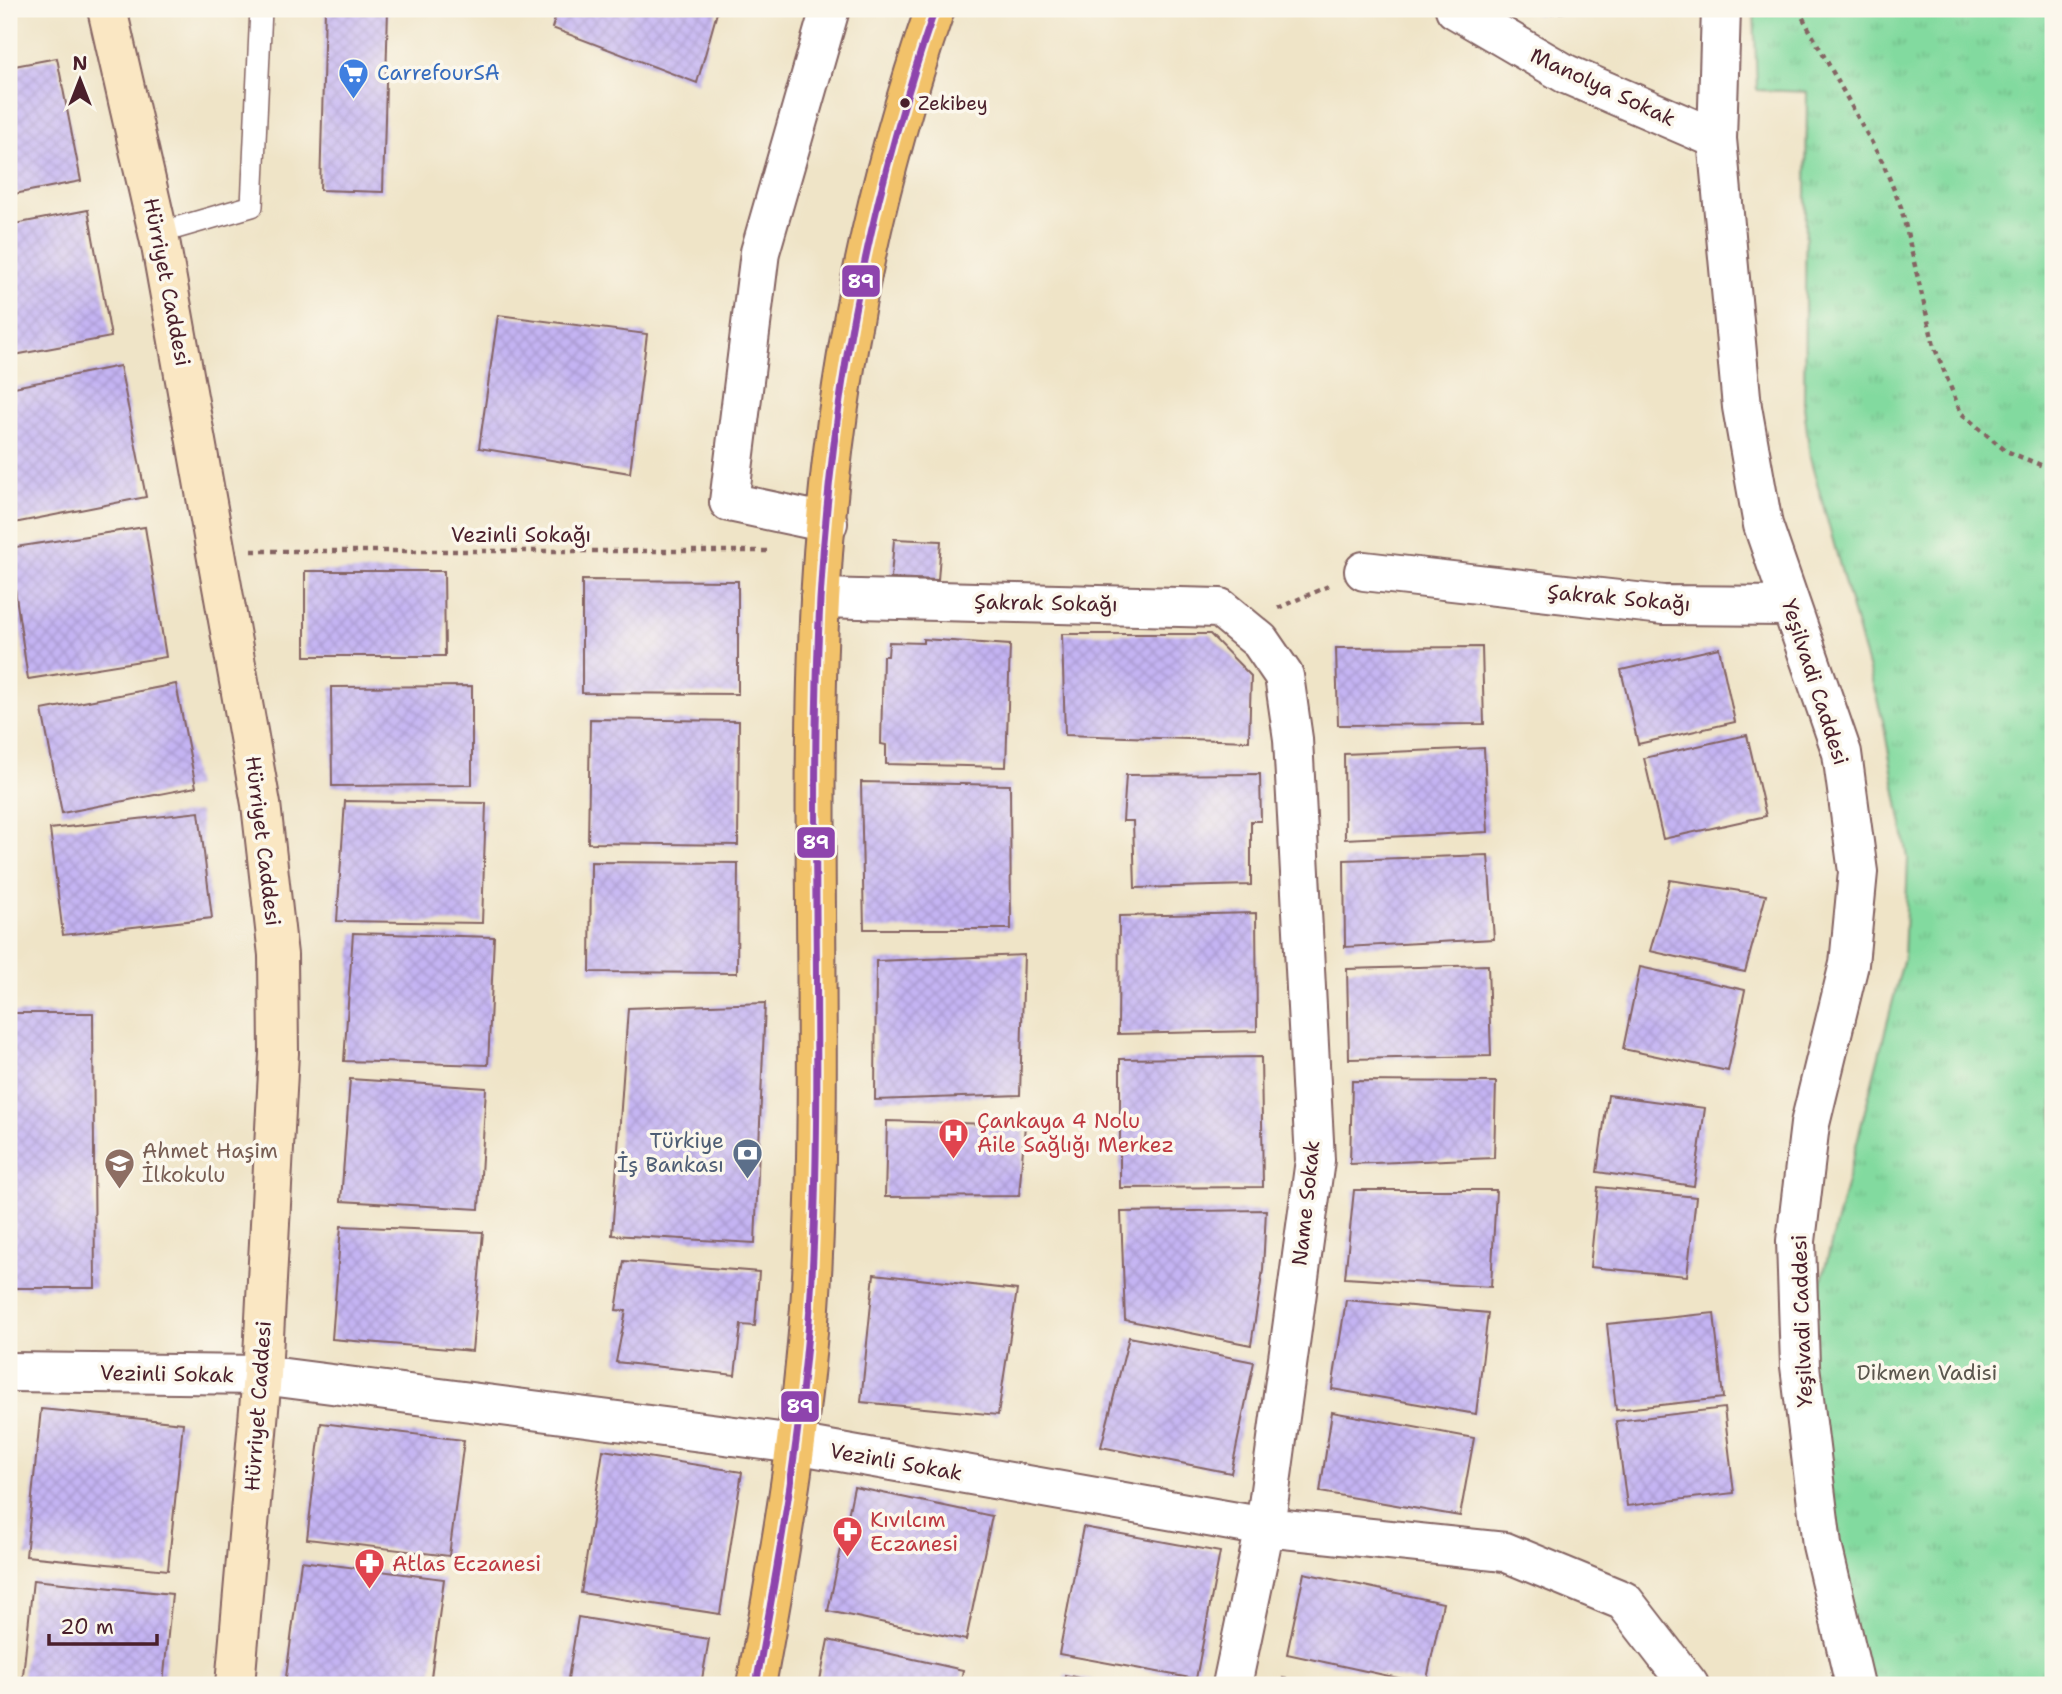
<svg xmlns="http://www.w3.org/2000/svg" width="2062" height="1694" font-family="'Shantell Sans',sans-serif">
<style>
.park{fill:url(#park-tufts);stroke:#667c65;stroke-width:2}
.building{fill:url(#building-cross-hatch)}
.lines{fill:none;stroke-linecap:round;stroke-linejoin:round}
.lane-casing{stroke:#846462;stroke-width:24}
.street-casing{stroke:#846462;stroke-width:42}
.secondary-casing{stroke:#846462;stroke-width:42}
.primary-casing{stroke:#846462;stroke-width:42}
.path{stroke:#846462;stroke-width:4.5;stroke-dasharray:5 5;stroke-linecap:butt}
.lane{stroke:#fff;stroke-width:21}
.street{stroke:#fff;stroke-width:38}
.secondary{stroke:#fae7c3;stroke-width:38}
.primary{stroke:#f2c26a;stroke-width:38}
.bus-1-casing{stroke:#fbf7ec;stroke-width:12}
.bus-1{stroke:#8e44ad;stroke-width:7}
.bus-dot{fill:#4a1f2b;stroke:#fbf7ec;stroke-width:2.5}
.labels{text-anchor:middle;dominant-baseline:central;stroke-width:7;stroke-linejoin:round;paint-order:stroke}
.bus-label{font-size:19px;fill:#4a1f2b;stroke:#fbf7ec;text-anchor:start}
.shop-label{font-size:21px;fill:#366cbe;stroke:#fbf7ec;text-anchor:start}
.street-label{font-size:21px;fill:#4a1f2b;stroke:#fbf7ec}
.health-label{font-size:21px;fill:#be3a42;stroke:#fbf7ec;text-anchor:start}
.service-label{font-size:21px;fill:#4e5e75;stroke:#fbf7ec;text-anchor:end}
.education-label{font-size:21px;fill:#785e54;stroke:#fbf7ec;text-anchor:start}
.park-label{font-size:21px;fill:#5b574e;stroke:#fbf7ec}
.line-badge{stroke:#fbf7ec;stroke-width:2.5}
.badge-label{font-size:19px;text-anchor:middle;font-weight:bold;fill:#fff}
</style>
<defs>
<pattern id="park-tufts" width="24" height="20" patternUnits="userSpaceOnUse" patternTransform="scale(1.75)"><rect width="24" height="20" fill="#82da9f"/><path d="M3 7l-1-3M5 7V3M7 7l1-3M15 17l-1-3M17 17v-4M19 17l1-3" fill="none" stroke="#72bb89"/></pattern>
<pattern id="building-cross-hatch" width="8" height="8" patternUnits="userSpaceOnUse" patternTransform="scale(1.75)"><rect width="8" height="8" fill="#c4b4f3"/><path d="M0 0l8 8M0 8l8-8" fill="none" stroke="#aa9ad0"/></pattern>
</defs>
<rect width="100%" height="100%" fill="#fbf7ec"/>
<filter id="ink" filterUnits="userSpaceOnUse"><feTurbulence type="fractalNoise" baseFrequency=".0143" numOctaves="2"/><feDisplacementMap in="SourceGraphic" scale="14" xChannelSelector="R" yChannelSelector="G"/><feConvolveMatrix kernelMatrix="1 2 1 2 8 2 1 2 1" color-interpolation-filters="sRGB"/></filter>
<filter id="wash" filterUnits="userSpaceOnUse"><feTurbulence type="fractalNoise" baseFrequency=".00686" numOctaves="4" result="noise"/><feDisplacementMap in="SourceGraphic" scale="28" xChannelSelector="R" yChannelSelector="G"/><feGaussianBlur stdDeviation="1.57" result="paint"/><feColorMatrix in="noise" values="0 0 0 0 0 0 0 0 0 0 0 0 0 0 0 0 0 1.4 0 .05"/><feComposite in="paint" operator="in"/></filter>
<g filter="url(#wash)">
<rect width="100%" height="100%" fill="#efe4c7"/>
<!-- park -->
<path class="park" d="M1754,9H2053V1685H1863L1800,1366L1904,957L1908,858L1883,721L1810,458L1804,406L1807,92L1757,90Z"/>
<g id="blocks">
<!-- building -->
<path class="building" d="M325,9H388L383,192L320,190Z
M558,9H718L697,83L552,28Z
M1535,9H1576V11L1535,15Z
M57,58L81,181L9,195V67Z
M88,210L111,337L9,356V225Z
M498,315L647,334L630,473L479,448Z
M120,366L146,497L9,524V388Z
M145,527L166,657L28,679L9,548Z
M894,539L941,541L938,580L891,578Z
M305,571H444L445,656H305Z
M582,580L738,581V694L582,693Z
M1062,634H1210L1251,676L1249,741L1065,735Z
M923,639L1010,645L1006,767L886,764V745L881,744L883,656H888L889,642L923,643Z
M1482,647L1484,724L1338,725L1336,648Z
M1719,648L1735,722L1638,744L1621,670Z
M176,684L196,787L62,813L42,710Z
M472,686V785L332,786L331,687Z
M590,719L739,721L738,845L588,843Z
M1747,735L1766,816L1663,839L1644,758Z
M1484,748L1488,832L1345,839L1344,754Z
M1260,774L1261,821H1251V885L1135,888L1133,821H1123L1126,775Z
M861,782L1010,785L1011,929H864Z
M345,801L486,803L482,923L337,921Z
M199,812L212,918L63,935L50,829Z
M1488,855L1494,939L1345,947L1344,860Z
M591,862L738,863L737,973L590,972Z
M1670,880L1766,895L1745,972L1650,951Z
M1256,913L1257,1031L1118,1034L1119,916Z
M353,933L494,937L488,1065L344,1061Z
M1024,955L1020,1095L875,1100L876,961Z
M1488,965L1491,1056L1349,1059L1347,969Z
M1640,967L1745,990L1728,1071L1623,1049Z
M765,1003L755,1243L612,1235L628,1008Z
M9,1013H93L95,1288H9Z
M1261,1057L1263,1187L1120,1188V1059Z
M350,1079L486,1088L479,1209L341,1201Z
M1352,1081L1496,1082L1494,1158L1350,1164Z
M1608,1095L1705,1108L1694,1186L1597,1172Z
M887,1121L1025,1125L1019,1196L885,1197Z
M1598,1187L1696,1197L1687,1276L1590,1267Z
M1354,1190H1496L1491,1287L1345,1278Z
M1266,1210L1263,1270L1251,1345L1125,1320L1121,1212Z
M341,1226L483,1232L472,1351L332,1339Z
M624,1261L759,1272L755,1326L741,1325L735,1375L616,1362L626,1311L616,1310Z
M874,1274L1017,1290L998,1415L861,1402Z
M1346,1300L1488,1313L1476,1414L1332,1389Z
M1714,1313L1723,1398L1616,1410L1607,1324Z
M1129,1337L1254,1362L1231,1473L1101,1447Z
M1724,1408L1734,1493L1627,1506L1616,1421Z
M41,1409L183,1423L168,1570L26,1556Z
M1332,1412L1474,1438L1460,1516L1320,1492Z
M321,1423L464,1440L449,1556L307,1539Z
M603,1450L742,1472L720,1614L581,1593Z
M854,1487L992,1516L966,1640L828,1611Z
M1083,1527L1220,1552L1196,1679L1059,1654Z
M301,1561L444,1579L430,1685H285Z
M1304,1573L1443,1603L1426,1684L1287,1654Z
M33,1580L172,1594L163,1685H22Z
M578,1617L709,1639L701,1685H567Z
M828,1640L963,1670L960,1685H819Z
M1065,1675L1107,1684V1685H1063Z
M1283,1678L1312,1684V1685H1281Z"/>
</g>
</g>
<g filter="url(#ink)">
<use href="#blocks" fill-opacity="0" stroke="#846462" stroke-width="2"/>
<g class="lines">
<defs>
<path id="lane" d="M159,233L252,206L261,9"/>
<path id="street" d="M1455,9L1566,74L1717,139
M1721,9L1717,139L1742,407L1763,525L1842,753L1858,872L1849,964L1810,1124L1796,1241L1800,1366L1822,1545L1855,1685
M828,523L729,502L760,252L830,9
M1364,571L1663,605L1791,606
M820,598L1220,608L1260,641L1284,676L1293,739L1315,1160L1265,1527L1232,1685
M9,1372L262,1375L795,1444L1265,1527L1505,1552L1624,1601L1689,1685"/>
<path id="secondary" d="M107,9L161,246L261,804L278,955L279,1053L262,1375L235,1685"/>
<path id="primary" d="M756,1685C782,1544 807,1399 813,1255C823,1037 809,818 820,600C831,398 869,200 935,9"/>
</defs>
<!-- lane casing -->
<use href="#lane" class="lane-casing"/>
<!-- street casing -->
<use href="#street" class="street-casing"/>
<!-- secondary casing -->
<use href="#secondary" class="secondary-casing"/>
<!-- primary casing -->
<use href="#primary" class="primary-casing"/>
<!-- path -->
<path class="path" d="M1798,9L1883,163L1901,207L1934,346L1961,413L2006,451L2053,470
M252,551H769
M1278,608L1331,585"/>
<!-- lane -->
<use href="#lane" class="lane"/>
<!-- street -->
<use href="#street" class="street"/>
<!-- secondary -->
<use href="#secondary" class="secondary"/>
<!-- primary -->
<use href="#primary" class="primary"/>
<defs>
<path id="bus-1" d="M756,1685C782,1544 807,1399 813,1255C823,1037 809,818 820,600C831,398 869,200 935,9"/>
</defs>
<!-- bus-1 casing -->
<use href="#bus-1" class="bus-1-casing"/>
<!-- bus-1 -->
<use href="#bus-1" class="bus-1"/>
</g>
</g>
<!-- icons -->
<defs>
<symbol id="supermarket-pin" viewBox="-11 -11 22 30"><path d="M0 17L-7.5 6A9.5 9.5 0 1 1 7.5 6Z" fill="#3f7fe0" stroke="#fbf7ec"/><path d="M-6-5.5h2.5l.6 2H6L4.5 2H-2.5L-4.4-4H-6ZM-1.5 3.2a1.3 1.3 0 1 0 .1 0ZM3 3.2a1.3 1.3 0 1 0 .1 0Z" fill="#fff"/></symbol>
<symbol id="hospital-pin" viewBox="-11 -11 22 30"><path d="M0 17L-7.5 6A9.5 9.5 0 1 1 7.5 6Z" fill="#e0444e" stroke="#fbf7ec"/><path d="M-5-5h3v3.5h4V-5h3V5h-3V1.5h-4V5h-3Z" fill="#fff"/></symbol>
<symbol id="bank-pin" viewBox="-11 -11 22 30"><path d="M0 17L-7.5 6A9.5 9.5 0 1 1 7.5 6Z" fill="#5c6f8a" stroke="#fbf7ec"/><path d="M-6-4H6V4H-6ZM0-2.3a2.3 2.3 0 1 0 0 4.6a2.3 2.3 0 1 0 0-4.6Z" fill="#fff"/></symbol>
<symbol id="school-pin" viewBox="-11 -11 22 30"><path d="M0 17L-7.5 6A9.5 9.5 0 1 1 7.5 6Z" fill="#8d6e63" stroke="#fbf7ec"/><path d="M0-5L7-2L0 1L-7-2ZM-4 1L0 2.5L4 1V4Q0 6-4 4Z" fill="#fff"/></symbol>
<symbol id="pharmacy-pin" viewBox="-11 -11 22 30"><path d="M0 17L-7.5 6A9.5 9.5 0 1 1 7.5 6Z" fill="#e0444e" stroke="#fbf7ec"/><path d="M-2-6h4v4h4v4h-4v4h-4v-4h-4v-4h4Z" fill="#fff"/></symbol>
</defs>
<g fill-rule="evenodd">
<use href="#supermarket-pin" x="336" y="56" width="35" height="47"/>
<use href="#hospital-pin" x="936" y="1116" width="35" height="47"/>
<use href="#bank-pin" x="730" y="1136" width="35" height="47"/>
<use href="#school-pin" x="102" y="1146" width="35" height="47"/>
<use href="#pharmacy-pin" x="830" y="1514" width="35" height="47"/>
<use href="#pharmacy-pin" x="352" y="1546" width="35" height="47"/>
</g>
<!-- markers -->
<circle class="bus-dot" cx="905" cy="103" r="6"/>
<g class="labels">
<!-- bus labels -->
<g class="bus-label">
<text x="918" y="103">Zekibey</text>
</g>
<!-- shop labels -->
<g class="shop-label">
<text x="377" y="73">CarrefourSA</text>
</g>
<!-- street labels -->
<g class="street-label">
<text transform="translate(1603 87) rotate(25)">Manolya Sokak</text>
<text transform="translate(167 282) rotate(79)">Hürriyet Caddesi</text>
<text x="521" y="535">Vezinli Sokağı</text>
<text transform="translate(1619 598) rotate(5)">Şakrak Sokağı</text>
<text transform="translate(1046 603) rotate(1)">Şakrak Sokağı</text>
<text transform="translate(1815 682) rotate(72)">Yeşilvadi Caddesi</text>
<text transform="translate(263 841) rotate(83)">Hürriyet Caddesi</text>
<text transform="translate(1306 1203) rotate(-84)">Name Sokak</text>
<text transform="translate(1802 1321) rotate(-92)">Yeşilvadi Caddesi</text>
<text transform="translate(167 1374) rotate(1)">Vezinli Sokak</text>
<text transform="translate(258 1406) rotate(-86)">Hürriyet Caddesi</text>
<text transform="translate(896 1462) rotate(10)">Vezinli Sokak</text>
</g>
<!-- health labels -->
<g class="health-label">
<text x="977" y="1121">Çankaya 4 Nolu<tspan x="977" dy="24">Aile Sağlığı Merkez</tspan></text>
<text x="870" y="1520">Kıvılcım<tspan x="870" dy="24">Eczanesi</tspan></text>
<text x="392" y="1564">Atlas Eczanesi</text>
</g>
<!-- service labels -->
<g class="service-label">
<text x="724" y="1141">Türkiye<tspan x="724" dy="24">İş Bankası</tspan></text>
</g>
<!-- education labels -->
<g class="education-label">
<text x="142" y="1151">Ahmet Haşim<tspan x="142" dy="24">İlkokulu</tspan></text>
</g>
<!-- park labels -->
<g class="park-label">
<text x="1927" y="1373">Dikmen Vadisi</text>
</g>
</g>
<g class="line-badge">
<rect x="841" y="264" width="40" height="34" rx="7" fill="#8e44ad"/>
<rect x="796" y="826" width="40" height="33" rx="7" fill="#8e44ad"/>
<rect x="780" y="1390" width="40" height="33" rx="7" fill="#8e44ad"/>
</g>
<g class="badge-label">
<text x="861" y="288">89</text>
<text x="816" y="849">89</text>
<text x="800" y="1413">89</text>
</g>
<!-- margin -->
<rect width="2062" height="1694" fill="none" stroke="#fbf7ec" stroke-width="35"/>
<!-- north arrow -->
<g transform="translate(80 80)" stroke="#fbf7ec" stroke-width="5" paint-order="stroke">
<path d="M0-5L12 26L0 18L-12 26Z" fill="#4a1f2b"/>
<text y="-10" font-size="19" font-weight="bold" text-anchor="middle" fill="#4a1f2b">N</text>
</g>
<!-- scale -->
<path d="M49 1634v10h108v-10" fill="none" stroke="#4a1f2b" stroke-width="3.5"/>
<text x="60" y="1634" font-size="21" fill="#4a1f2b" stroke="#fbf7ec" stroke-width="5" paint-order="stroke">20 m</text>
</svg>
